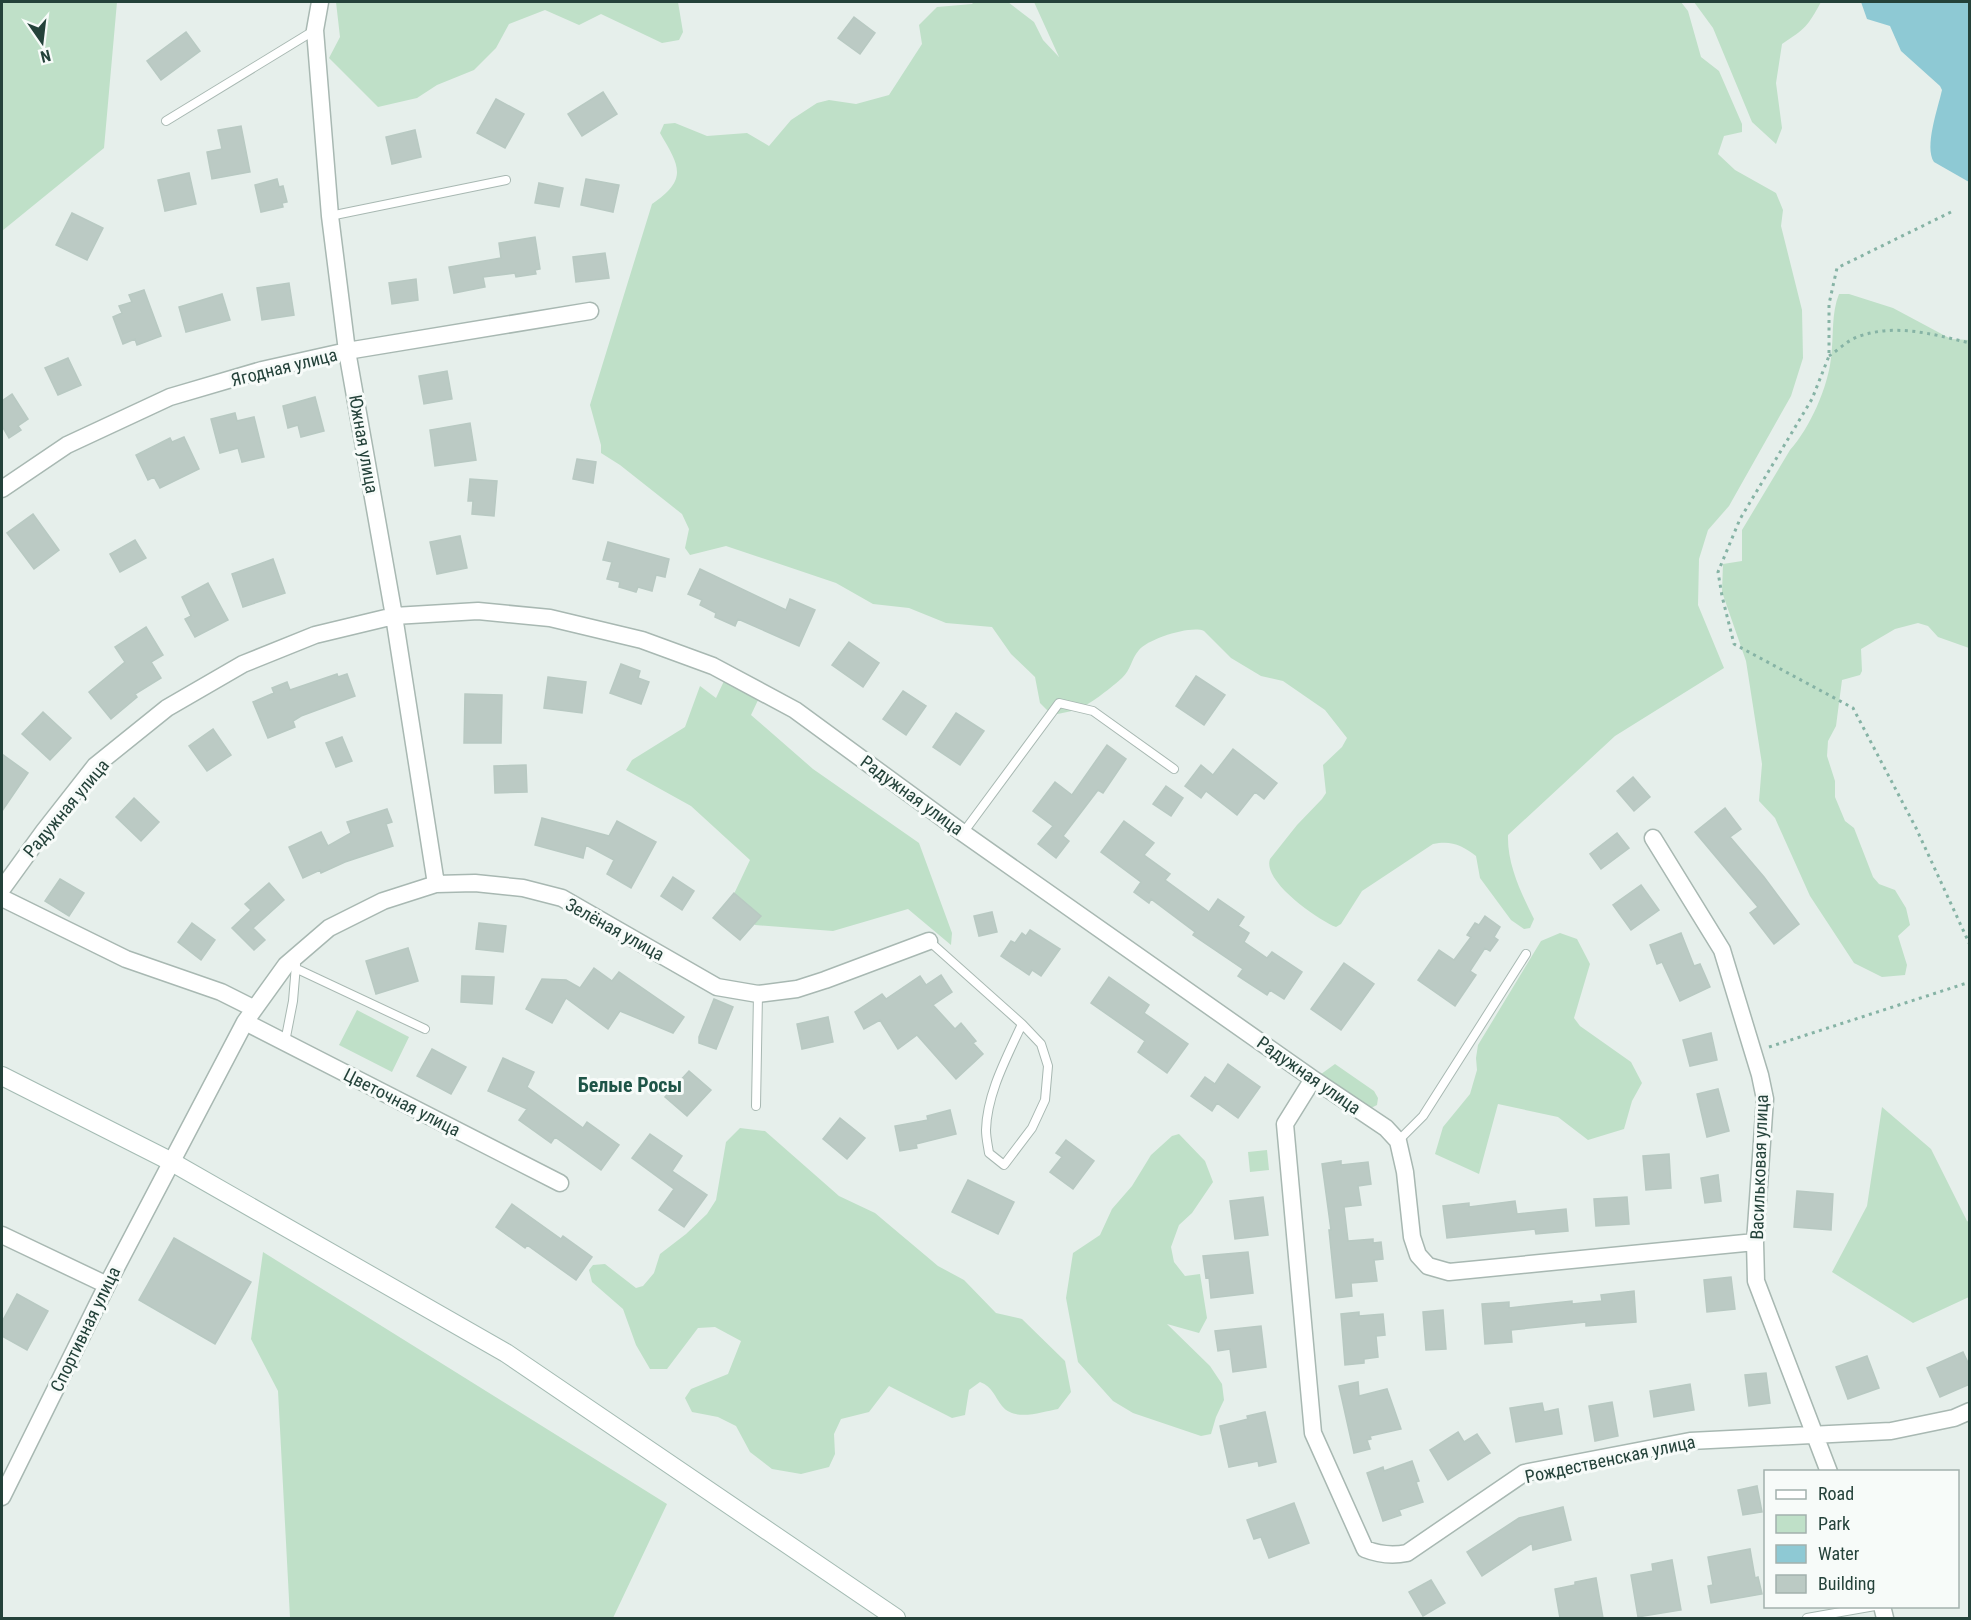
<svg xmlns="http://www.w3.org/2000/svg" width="1971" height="1620" font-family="'Roboto Condensed',sans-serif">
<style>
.green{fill:#bfe0c8}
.water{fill:#8ec9d4}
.building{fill:#bbcac4;stroke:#b8c9c2;stroke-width:1.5}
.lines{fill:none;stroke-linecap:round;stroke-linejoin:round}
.lane-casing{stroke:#a8b8b2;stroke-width:10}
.street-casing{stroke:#a8b8b2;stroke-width:19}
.secondary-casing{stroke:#a4bbb3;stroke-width:20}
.path{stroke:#86b3a5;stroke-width:3;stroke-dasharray:3 4.5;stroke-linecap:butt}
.lane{stroke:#fff;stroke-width:8}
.street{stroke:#fff;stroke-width:16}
.secondary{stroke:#fff;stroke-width:18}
.labels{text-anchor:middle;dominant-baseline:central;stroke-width:6;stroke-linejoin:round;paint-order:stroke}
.street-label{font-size:18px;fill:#24423a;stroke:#f7fbf9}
.neighbourhood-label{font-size:20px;font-weight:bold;fill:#1f5548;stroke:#f7fbf9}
</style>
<rect width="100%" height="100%" fill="#e6efeb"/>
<!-- green -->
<path class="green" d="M2,2H117L104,148L2,231Z
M336,2H678L683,32L679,40L662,43L601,14L579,25L545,10L509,24L496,48L474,70L437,85L417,98L378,107L329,58L340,37Z
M974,2H1008L1034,22L1043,40L1059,57L1034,2H1681L1688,11L1701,57L1719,71L1742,124V132L1724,136L1718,154L1735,170L1776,193L1783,210L1781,226L1802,310L1803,358L1791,396L1729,506L1708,530L1699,559L1698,605L1724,668L1615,736L1508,835C1507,864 1521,893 1534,919L1530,928L1524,929L1511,920L1480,878L1476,856C1462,845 1451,840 1433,844L1362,891L1341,924L1336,927C1318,920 1262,881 1270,859L1297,825L1322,799L1326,793L1323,765L1342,747L1347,738L1325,710L1283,681L1261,676L1231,658L1204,631C1191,625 1148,639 1139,650C1131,659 1131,670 1122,678C1112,687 1092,703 1080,708C1071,712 1061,713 1052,715L1040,703L1035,677L1011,654L992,627L946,623L909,608L873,604L836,583L726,546L690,555L685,548L689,529L682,514L620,465L601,453V445L590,405L652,204C688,179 680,167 660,133L664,124L675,123L707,136L747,133L769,146L791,120L817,103L829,100L856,104L889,95L922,44L919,25L937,7L972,4Z
M1694,2H1821C1808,26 1805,29 1782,44L1776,83L1782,128L1776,144L1752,122L1713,28Z
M1839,294H1849L1893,308L1951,339L1969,340V648L1938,637L1928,626L1918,623L1895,629L1861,649L1862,671L1860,675L1842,680L1836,726L1828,741L1827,756L1835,781V797L1845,821L1854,828L1873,877L1879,884L1895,890L1906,908L1910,925L1898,936L1907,965L1905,975L1882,977L1854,963L1810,896L1775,818L1759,801L1762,764L1746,661L1722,592L1723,564L1742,561V530L1790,450C1810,428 1828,387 1831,358C1834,335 1831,314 1839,294Z
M724,681L759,698L751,715L813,769L919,843L952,933L951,945L908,909L833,931L755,925L733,896L750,860L691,806L626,770L632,760L685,727L700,686L716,698Z
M1560,933L1577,939L1590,964L1574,1018L1580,1026L1631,1062L1642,1083L1632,1101L1624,1129L1588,1140L1558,1117L1498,1104L1479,1174L1435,1154L1443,1127L1470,1094L1477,1070L1476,1058L1478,1045L1541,941Z
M357,1010L409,1037L392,1072L339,1045Z
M1335,1064L1374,1091L1378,1098L1377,1105L1367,1110L1317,1077Z
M1882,1107L1931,1149L1967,1221L1969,1222V1297L1913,1323L1832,1272L1867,1206Z
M740,1128L765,1131L839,1196L875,1213L938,1266L964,1280L996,1313L1022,1319L1065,1361L1071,1392L1058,1409C1041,1412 1015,1422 1002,1406C994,1396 993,1387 980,1382L969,1390L965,1415L952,1418L889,1386L869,1412L841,1419L834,1434L835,1454L829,1467L801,1474L772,1469L750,1452L736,1426L718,1417L692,1412L685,1398L691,1389L728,1374L741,1341L715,1327L698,1328L667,1369H650L636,1345L623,1309L592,1282L589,1270L593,1265L605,1264L636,1288L643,1286L654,1273L660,1254L686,1234L707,1214L716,1200L726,1142Z
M1179,1134L1205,1161L1213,1182L1192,1213L1179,1225L1171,1247L1174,1262L1185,1276L1200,1274L1207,1318L1199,1333L1167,1324L1210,1366L1222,1384L1224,1400L1216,1417L1211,1434L1201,1436L1133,1413L1113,1401L1078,1362L1066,1298L1073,1253L1100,1235L1112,1209L1132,1186L1151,1155L1172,1136Z
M1267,1150L1269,1170L1250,1172L1248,1152Z
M263,1252L667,1504L613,1618H290L278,1391L251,1339Z"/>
<!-- water -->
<path class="water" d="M1861,2H1969V182L1934,162C1924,147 1938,108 1942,90L1940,86L1901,51L1890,26L1867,19Z"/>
<!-- building -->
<path class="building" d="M854,17L875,33L860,54L838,38Z
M186,32L200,51L161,80L147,61Z
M603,92L617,114L582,136L568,114Z
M496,99L524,114L505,148L477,133Z
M241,126L250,172L212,179L207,152L222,149L218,130Z
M415,130L421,157L392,164L386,137Z
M189,173L196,204L165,211L158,180Z
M277,179L279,187L283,186L287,202L282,203L283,207L261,212L255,185Z
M586,179L619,185L613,212L581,205Z
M539,183L563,188L559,207L535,203Z
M72,213L103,228L87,260L56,245Z
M535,237L540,269L535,270L536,274L516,277L515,273L483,277L485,287L454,293L449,267L501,258L499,243Z
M605,253L609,278L576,282L573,257Z
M416,279L418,300L392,304L389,283Z
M289,283L294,315L262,320L257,288Z
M144,290L161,336L137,345L135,339L123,344L113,317L122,313L119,306L132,302L129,295Z
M222,294L230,320L186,332L179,307Z
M68,358L81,385L58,395L45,368Z
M447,371L452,399L424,404L419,376Z
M12,394L28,419L18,426L21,430L9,438L2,426V401Z
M315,397L324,431L301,437L298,425L288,428L283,406Z
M235,413L237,421L254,417L264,457L242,462L238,448L220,453L211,419Z
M470,423L476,460L435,466L430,430Z
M184,437L199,469L160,488L154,477L148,480L136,455L170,438L172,442Z
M577,459L596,462L593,483L573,479Z
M470,479L497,481L494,516L472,514L473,501H468Z
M33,514L59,550L34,569L7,533Z
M460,536L467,568L437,574L430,542Z
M135,540L146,558L120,572L110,554Z
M608,542L669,559L665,577L656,575L652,591L638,587L636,592L619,587L620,582L607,579L612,562L603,560Z
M273,559L285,593L243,607L232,574Z
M700,569L786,610L790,599L815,610L799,646L738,619L735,626L715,617L716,613L700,605L702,600L688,594Z
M208,583L228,620L195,637L185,619L191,616L182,597Z
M146,627L163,655L151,662L161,678L135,694L137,697L111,719L89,692L125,662L115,647Z
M849,642L879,663L863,687L832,665Z
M621,664L640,671L638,678L649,682L641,704L610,693Z
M337,674L338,677L347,674L355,696L301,716L293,721L295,727L268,738L253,702L274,693L272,688L287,682L290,690Z
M1196,676L1225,695L1204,725L1176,706Z
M548,677L586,682L582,713L544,708Z
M903,691L926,706L906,735L883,719Z
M465,694L502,695L501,743H464Z
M43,712L71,738L50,760L22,734Z
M956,713L984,731L960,765L933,747Z
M213,729L231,755L207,771L189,746Z
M342,737L352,761L336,767L326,743Z
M1107,745L1126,759L1103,793L1098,790L1063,836L1069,841L1056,858L1038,844L1053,826L1033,811L1055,782L1072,795Z
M1233,749L1277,783L1264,799L1255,792L1237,815L1206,791L1201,798L1185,786L1201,765L1213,775Z
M2,754L28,773L2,811Z
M526,765L527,792L495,793L494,766Z
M1633,777L1650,797L1634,811L1617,791Z
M1166,786L1183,798L1171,816L1153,804Z
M134,798L159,822L141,841L116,817Z
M1725,808L1741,829L1730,837L1764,877L1799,924L1774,944L1750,913L1758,907L1695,832Z
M387,809L392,822L386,824L393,846L345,862L321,873L320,870L303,878L289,847L321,832L328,846L351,833L347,822Z
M542,818L609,836L617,821L656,842L631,888L607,874L614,860L586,845L583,858L535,845Z
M1124,821L1154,843L1144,855L1170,874L1165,880L1209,912L1218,899L1244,917L1238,926L1249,933L1244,942L1267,958L1272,952L1302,972L1284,999L1270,990L1267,995L1238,976L1243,969L1193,935L1195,932L1151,899L1149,903L1134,892L1141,882L1101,852Z
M1617,833L1629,848L1601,869L1590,854Z
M673,877L694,891L682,910L661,896Z
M60,879L84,893L69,916L45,901Z
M269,883L284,900L253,928L265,940L254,950L232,928L251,910L245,904Z
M1641,885L1659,910L1631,930L1613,905Z
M734,893L761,916L740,940L713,918Z
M992,912L997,932L979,936L974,916Z
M1485,916L1500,927L1494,937L1498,940L1490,951L1485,948L1470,971L1476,975L1455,1006L1418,980L1439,950L1454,960L1471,937L1467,935L1475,923L1479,925Z
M192,923L215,940L201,960L178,942Z
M479,923L506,926L503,952L476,949Z
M1030,930L1060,949L1041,976L1032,970L1029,975L1001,956L1011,941L1015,943L1022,933L1026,936Z
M1681,933L1694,966L1700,964L1710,987L1680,1001L1662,962L1657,964L1650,945Z
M408,948L418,981L376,994L366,961Z
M1344,963L1374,984L1341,1030L1311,1009Z
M594,968L612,981L619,972L684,1017L673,1033L620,1011L608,1029L566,998L552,1023L526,1009L542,979L566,980L580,988Z
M941,975L952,992L933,1005L955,1029L961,1023L976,1041L973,1043L983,1054L956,1079L917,1035L898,1049L880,1020L864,1029L855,1012L882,994L886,999L920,976L926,985Z
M462,976L494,977L492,1004L461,1002Z
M1109,977L1149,1005L1144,1013L1188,1044L1167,1073L1138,1052L1145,1041L1091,1003Z
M714,999L733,1007L716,1049L699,1043V1037Z
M828,1017L833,1042L802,1049L797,1024Z
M1711,1033L1717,1060L1690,1066L1683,1040Z
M432,1049L466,1067L451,1094L417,1076Z
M503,1058L534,1072L527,1087L583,1128L587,1122L619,1145L601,1170L555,1137L551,1143L519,1120L527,1109L488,1091Z
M1228,1064L1260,1087L1238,1118L1217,1103L1212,1111L1191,1096L1205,1077L1215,1084Z
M689,1071L711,1090L687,1116L665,1097Z
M1718,1089L1729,1131L1707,1137L1697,1094Z
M950,1110L956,1134L916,1144L917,1148L900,1151L895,1126L928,1120L927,1116Z
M840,1118L865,1138L847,1159L823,1139Z
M650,1134L682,1156L672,1171L707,1195L684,1227L659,1210L674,1189L632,1158Z
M1066,1140L1094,1161L1073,1189L1050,1172L1062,1157L1056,1153Z
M1669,1154L1671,1188L1646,1190L1643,1156Z
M1341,1161V1165L1368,1162L1371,1184L1358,1186L1361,1205L1344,1207L1348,1241L1373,1239V1243L1381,1242L1383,1259L1374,1260L1377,1281L1351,1283L1352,1296L1336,1298L1329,1230H1331L1322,1164Z
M1718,1175L1721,1201L1705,1203L1701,1178Z
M968,1180L1014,1202L998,1234L952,1212Z
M1797,1191L1833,1194L1831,1230L1794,1227Z
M1263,1197L1268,1235L1235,1239L1230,1201Z
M1627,1197L1629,1224L1596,1226L1594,1199Z
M1515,1201L1517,1214L1566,1209L1568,1231L1536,1234L1535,1229L1447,1238L1443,1206L1469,1203V1207Z
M512,1204L561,1239L563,1236L592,1257L576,1280L527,1245L525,1248L496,1227Z
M174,1238L251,1282L215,1344L139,1300Z
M1248,1252L1253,1293L1211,1298L1209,1277L1206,1278L1203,1256Z
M1731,1277L1735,1309L1707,1312L1704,1280Z
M1634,1291L1636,1322L1586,1326V1322L1511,1330L1512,1342L1485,1344L1482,1304L1509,1302V1308L1572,1301V1304L1602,1301L1601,1295Z
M17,1294L48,1311L27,1350L2,1336V1322Z
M1443,1310L1446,1349L1426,1350L1423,1312Z
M1359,1312V1316L1383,1314L1385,1335L1376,1336L1378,1357L1364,1359V1363L1345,1365L1341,1314Z
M1261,1326L1266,1367L1233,1372L1230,1349L1218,1351L1215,1331Z
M1963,1352L1970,1367V1384L1940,1397L1927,1368Z
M1867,1356L1879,1388L1848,1399L1836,1367Z
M1766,1373L1770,1403L1749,1406L1745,1375Z
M1358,1382L1359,1396L1387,1389L1401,1429L1370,1436L1371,1439L1367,1440L1370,1449L1354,1453L1339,1386Z
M1690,1384L1694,1410L1654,1417L1650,1391Z
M1612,1402L1618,1436L1595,1441L1589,1406Z
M1542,1403L1544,1412L1558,1409L1562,1434L1516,1442L1510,1408Z
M1265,1412L1276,1462L1259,1466L1258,1461L1229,1467L1220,1426L1248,1419L1247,1416Z
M1458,1432L1464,1442L1477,1434L1490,1453L1448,1480L1430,1450Z
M1412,1461L1419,1481L1416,1482L1423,1502L1399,1510L1401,1515L1383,1521L1367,1473L1383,1467L1384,1471Z
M1757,1486L1762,1512L1743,1515L1738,1490Z
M1294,1503L1309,1543L1269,1558L1261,1537L1254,1539L1247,1520Z
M1563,1507L1571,1540L1533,1550L1532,1543L1482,1576L1467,1552L1519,1518Z
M1750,1549L1755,1578L1758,1577L1762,1594L1711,1603L1708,1586L1713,1585L1708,1557Z
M1672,1560L1681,1610L1638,1617L1631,1575L1653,1571L1652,1564Z
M1596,1578L1603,1618H1560L1555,1589L1575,1585V1582Z
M1431,1580L1445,1603L1423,1616L1409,1592Z"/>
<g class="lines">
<defs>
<path id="lane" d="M166,121L315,30
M330,216L506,180
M963,833L1059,703L1093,711L1174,769
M929,941L1022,1024C1007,1057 987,1093 986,1130C986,1138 988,1146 989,1153L1004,1165L1032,1128L1045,1100L1048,1066L1041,1044L1022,1024
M295,968L425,1029
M285,1042L293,1001L296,965
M756,1106L758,994
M1398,1141L1423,1116L1526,954
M1807,1618L1875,1606"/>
<path id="street" d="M320,2L315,30L330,216L347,351L394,616L436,884
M2,489L67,445L170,397L262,370L347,351L590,311
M1653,838L1722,950L1760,1075L1765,1099L1755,1242L1756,1281L1829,1472
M2,889L44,831L95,766L167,708L243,664L315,635L394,616L478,611L550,618L642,640L713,666L795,710L963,833L1313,1079L1386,1128L1398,1141L1405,1172L1412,1237L1418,1255L1428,1266L1449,1272L1755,1242
M2,898L126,959L221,992L253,1008
M245,1022L560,1183
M1313,1079L1285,1124L1313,1433L1365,1549C1380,1555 1392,1556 1407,1553L1524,1473L1690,1441L1891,1431L1954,1418L1970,1411
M2,1235L107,1285
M2,1497L107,1285L245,1022L286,965L329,928L383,901L436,884L475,883L523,888L562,898L717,987L758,994L797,989L825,980L929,941
M1882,1606L1885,1618"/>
<path id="secondary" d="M2,1076L170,1161L506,1353L896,1618"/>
</defs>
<!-- lane casing -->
<use href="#lane" class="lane-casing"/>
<!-- street casing -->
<use href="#street" class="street-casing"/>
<!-- secondary casing -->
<use href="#secondary" class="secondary-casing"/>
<!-- path -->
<path class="path" d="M1951,212L1837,268L1829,304V356L1812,399L1740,519L1718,572L1722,596L1734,644L1853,708L1916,828L1970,945
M1829,356C1838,350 1847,341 1857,337C1895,323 1932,334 1970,343
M1769,1047L1970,982"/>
<!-- lane -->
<use href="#lane" class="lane"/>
<!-- street -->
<use href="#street" class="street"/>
<!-- secondary -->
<use href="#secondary" class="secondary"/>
</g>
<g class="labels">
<!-- street labels -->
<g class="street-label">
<text transform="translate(284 367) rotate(-14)">Ягодная улица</text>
<text transform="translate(364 444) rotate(80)">Южная улица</text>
<text transform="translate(912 795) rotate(36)">Радужная улица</text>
<text transform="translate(66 808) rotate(-50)">Радужная улица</text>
<text transform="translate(615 929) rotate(29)">Зелёная улица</text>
<text transform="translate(1309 1075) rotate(35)">Радужная улица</text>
<text transform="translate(402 1102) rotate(27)">Цветочная улица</text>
<text transform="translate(1759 1167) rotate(-88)">Васильковая улица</text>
<text transform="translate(85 1329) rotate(-64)">Спортивная улица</text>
<text transform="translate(1610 1459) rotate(-12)">Рождественская улица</text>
</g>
<!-- neighbourhood labels -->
<g class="neighbourhood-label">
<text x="630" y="1085">Белые Росы</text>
</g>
</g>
<!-- border -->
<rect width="1971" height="1620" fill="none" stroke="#24423a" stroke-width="6"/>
<!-- legend -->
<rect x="1764" y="1470" width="195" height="138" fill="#f7fbf9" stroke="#a3b1ad" stroke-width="1.5"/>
<rect x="1776" y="1490" width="30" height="9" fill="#ffffff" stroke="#a3b1ad" stroke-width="1.5"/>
<text x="1818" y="1500" font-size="18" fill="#24423a">Road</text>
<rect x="1776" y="1515" width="30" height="18" fill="#bfe0c8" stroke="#a3b1ad" stroke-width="1.5"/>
<text x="1818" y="1530" font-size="18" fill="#24423a">Park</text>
<rect x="1776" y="1545" width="30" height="18" fill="#8ec9d4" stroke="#a3b1ad" stroke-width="1.5"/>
<text x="1818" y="1560" font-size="18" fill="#24423a">Water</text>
<rect x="1776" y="1575" width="30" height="18" fill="#bbcac4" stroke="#a3b1ad" stroke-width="1.5"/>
<text x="1818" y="1590" font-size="18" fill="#24423a">Building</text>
<!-- north arrow -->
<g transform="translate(42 42) rotate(166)" stroke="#f7fbf9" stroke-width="4.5" paint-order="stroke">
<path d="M0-4.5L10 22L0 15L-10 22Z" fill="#24423a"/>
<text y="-9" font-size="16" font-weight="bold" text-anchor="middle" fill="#24423a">N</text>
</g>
</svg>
